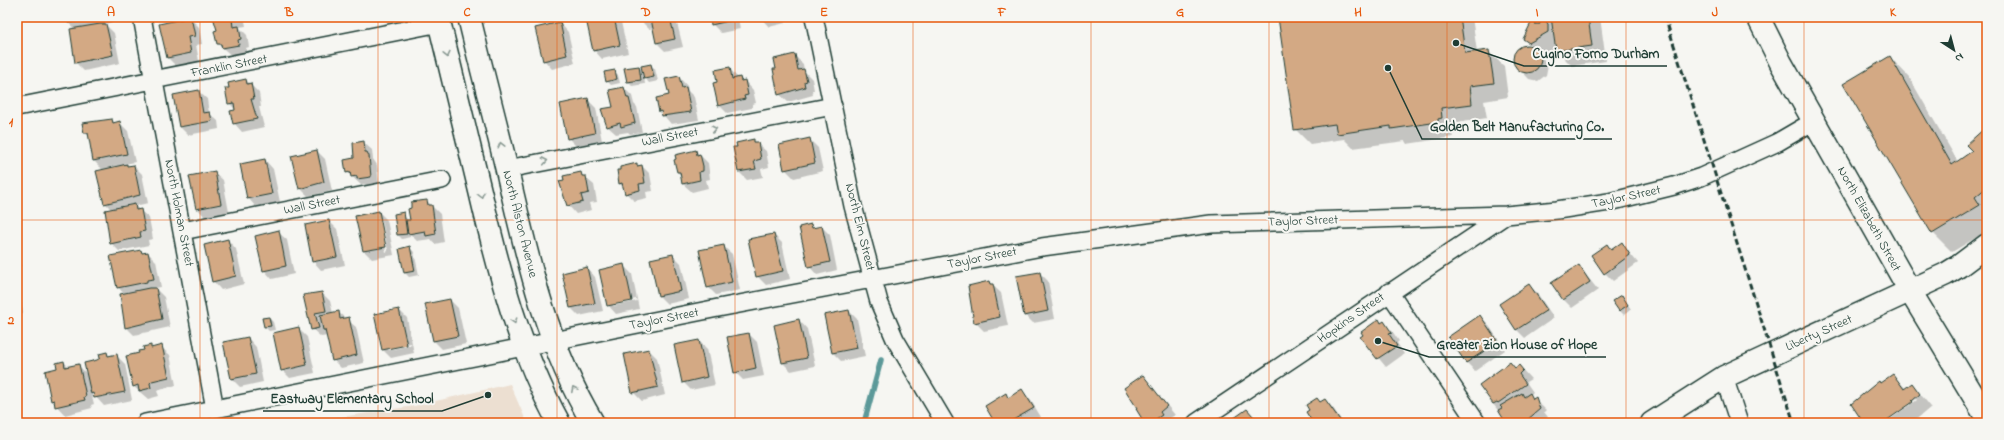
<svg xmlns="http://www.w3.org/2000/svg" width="2004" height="440" font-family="'Indie Flower',sans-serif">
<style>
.built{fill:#ecdfd1}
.shadow{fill:#0003;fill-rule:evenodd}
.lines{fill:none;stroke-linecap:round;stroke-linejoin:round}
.stream{stroke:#5c9999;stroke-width:5.5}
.building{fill:#d3a984;stroke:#1f3d34}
.street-casing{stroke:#1f3d34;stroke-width:20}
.secondary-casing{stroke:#1f3d34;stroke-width:25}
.street{stroke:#f6f6f2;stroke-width:17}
.secondary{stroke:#f6f6f2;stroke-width:22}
.rail{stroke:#1f3d34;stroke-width:3;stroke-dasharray:6 3;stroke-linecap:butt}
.oneway{stroke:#8a9a93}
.grid{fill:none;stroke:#e8590c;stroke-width:1;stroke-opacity:0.55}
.labels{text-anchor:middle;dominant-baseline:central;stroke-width:4;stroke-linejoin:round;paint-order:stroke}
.street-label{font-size:13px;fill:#1f3d34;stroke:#f6f6f2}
.leader{fill:none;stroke:#1f3d34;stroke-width:1.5}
.callout-dot{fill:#1f3d34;stroke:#f6f6f2;stroke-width:1.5}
.callout-label{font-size:14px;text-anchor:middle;font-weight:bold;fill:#1f3d34;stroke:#f6f6f2;stroke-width:4;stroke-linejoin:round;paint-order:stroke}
.neatline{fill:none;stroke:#e8590c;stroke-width:1.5}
.grid-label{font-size:13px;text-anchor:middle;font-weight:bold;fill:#e8590c}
</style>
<rect width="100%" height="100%" fill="#f6f6f2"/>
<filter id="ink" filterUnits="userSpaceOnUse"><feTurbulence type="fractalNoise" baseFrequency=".025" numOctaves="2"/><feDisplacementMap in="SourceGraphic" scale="8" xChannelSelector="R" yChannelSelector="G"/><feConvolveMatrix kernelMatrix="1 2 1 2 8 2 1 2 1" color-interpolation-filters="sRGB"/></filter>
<g filter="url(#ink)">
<!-- built -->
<path class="built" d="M510,384L527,423H302L414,406Z"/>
<!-- shadow -->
<path class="shadow" d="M67,17H111L112,22L105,24L114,33L120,63L84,71L76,63L72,45L75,30L69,23Z
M214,17H244L246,26L239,27L247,35L249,47L246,48L247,53L232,56L218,44V31Z
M599,17H616L621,22L628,53L602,59L594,50Z
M640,17H679L680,23H677L683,47L665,51L657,43L654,28L649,29L641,21Z
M711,17H738L740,29L721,33L712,24Z
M760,17H784L785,23L769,27Z
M1279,17H1472L1477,52L1488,51L1504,66L1508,97L1484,101L1487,118L1455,123L1457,133L1452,134L1453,137L1407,144L1405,141L1353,148L1344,139L1310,144L1295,129Z
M1535,17H1600L1606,61L1572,66L1556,50L1544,57L1540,55L1548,65L1546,75L1538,81L1529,79L1515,64V54L1524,46L1533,48L1525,39Z
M191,19L199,27L202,44L196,45L199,61L176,66L168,58Z
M560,23L568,32L575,63L552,69L544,60Z
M794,55L803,64L804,71L812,79L814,90H812L813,95L788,102L779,94L777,70Z
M1890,57L1909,77L1958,162L1973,151L1987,128V231L1952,252L1933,233Z
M651,65L655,69L658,81L649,83L644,77L645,84L632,86L628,82L626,69L639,67L644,72Z
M729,68L738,78L745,81L753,90L756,103L752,104V108L727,113L719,105V82Z
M614,71L618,75L620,83L611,85L607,81Z
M679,77L687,86L688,91L694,97L699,120L671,124L660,111Z
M246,80L259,93L261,107H259L264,127L242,132L234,123L236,110L229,103Z
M624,88L632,96L634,104L637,107L642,132L630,134L628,132L616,134L607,126L614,107Z
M198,91L207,99L209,113L218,121L219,129L188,135L180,127Z
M587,99L596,108L602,141L576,146L568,138Z
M112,120L115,123L119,122L128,131L135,162L125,164L128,167L134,166L142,174L148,203L135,206L149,218L153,239L148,240L149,245L119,251L111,243L112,210L105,203L103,170L93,160L90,137L85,133Z
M753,140L766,151L769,167L761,169L763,177L747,180L739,172L734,148Z
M810,140L818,148L823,171L794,178L785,169Z
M363,142L372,150L373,159L377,165L379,185L367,187L364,184L361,185L347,172Z
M317,151L325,159L332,191L308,196L300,188Z
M696,151L708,163L710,179L706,180L708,188L692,192L683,184L681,175L678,172Z
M265,160L273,169L280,202L256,207L248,198Z
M637,164L639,166H642L650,174L653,191L646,192L647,198L634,201L626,193L624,188L620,184Z
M214,172L223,180L229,212L205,217L197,208Z
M580,173L594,185L597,202L589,203L591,210L576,214L568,205Z
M427,201L440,214L444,242L435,244L431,239L417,241L410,234V237L402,239L398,235L403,214L408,221L411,220Z
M379,212L387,220L394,255L372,259L364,251L357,217ZM380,220H382L388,251L386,252Z
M329,221L337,229L345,265L321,270L313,261Z
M811,225L814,229L822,227L830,235L837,270L817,275L809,266Z
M278,232L287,240L294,274L272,279L264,270Z
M774,235L782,243L790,279L766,285L757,276Z
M228,240L236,249L244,284L221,290L213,281Z
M1622,244L1638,263L1613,281L1605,273L1607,245L1612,250Z
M723,246L732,254L740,290L716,295L708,287Z
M17,248L21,266L17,267Z
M410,248L414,252L419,275L409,277L405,273L400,250Z
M141,251L144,254L148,253L156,261L161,287L155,288L164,297L170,327L134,335L126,327L124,294L118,287Z
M673,255L681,263L689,299L667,304L659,296Z
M623,265L632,274L639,309L616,314L608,305ZM636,299L637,301L613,306V304Z
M1579,266L1598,290L1572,308L1564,300Z
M587,268L595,277L603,311L579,316L571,308Z
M1040,273L1048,281L1055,319L1033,323L1025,315Z
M17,280L23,313L17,314Z
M989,282L1001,293L1008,326L984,331L975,322Z
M1529,285L1537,293L1554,318L1525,338L1517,330L1500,305Z
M322,293L330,301L333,313L338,312L356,327L364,363L341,368L333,360L328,336L321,337L312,329L305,296Z
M1622,296L1631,309L1624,315L1620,311Z
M450,300L458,308L466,344L442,349L434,341Z
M399,310L407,318L414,353L391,358L383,350ZM411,343L412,345L388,350V348Z
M849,311L857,319L865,356L841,361L833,353L825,316Z
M1480,316L1488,324L1505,350L1475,371L1467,363L1449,337Z
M269,318L273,322L275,330L269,331L265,327Z
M799,320L807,329L815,366L791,371L783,363Z
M1379,320L1392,331L1399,341L1397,343L1404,354L1386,367L1361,337Z
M298,328L307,337L315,373L290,378L282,370Z
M749,334L757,342L764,376L743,380L735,372Z
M248,338L256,347L263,382L240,387L232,379L224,343Z
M699,341L707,349L715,385L691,390L683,382Z
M150,346L153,349L161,347L170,355L176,385L157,391L159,396L148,399L133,386L145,350Z
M649,350L657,358L665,395L642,401L633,392Z
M107,353L110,357L116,355L125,364L132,400L104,406L91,392L94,404L91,405L92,408L65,415L52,401L58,369L64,362L69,367L78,365L88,375Z
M1510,363L1516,369L1519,366L1531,379L1526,382L1533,392L1530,395L1546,410L1544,412L1548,417L1541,423H1508L1493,404L1484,381Z
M1893,375L1906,389L1912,384L1931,407L1912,423H1885L1917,400L1916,399L1881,423H1858L1863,419L1881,384Z
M1143,376L1175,415L1167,420L1169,423H1147L1137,409Z
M1022,391L1030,399L1041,417L1030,423H996L1006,395L1009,398Z
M1325,400L1333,408L1343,423H1314L1321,403Z
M1043,421L1045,423H1039Z"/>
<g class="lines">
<!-- stream -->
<path class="stream" d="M864,423L881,360"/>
</g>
<!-- building -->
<path class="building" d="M66,17H98L68,23Z
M191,17L195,36L188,37L191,53L167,58L159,24Z
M213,17H238L232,19L233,27L239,26L241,39L238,40L239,45L222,48L221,44H217L214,31L217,30Z
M595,17H614L620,45L593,51L586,19Z
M639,17H670L675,39L656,43L651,19L640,21Z
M710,17H732L733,20L711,25Z
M1278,17H1460L1465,53L1489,50L1494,83L1470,86L1472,104L1441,108L1442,118L1438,119V122L1391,129V126L1337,134L1335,124L1294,130Z
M1534,17H1543L1548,24V32L1529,43L1523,39Z
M1534,17H1539L1540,24H1535Z
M1551,17H1588L1592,46L1556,51Z
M560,22L567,55L543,61L535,28Z
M100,24H106L113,55L75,63L70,29Z
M1513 59a14 14 0 1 1 28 0a14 14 0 1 1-28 0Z
M795,54L798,70L804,69L807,81L804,82L805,87L778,95L773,69H776L774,59Z
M1890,56L1952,165L1972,151L1966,145L1987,126V187L1975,197L1980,205L1932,234L1843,84Z
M651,64L654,77L644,79L641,66Z
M639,66L641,80L627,82L624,68Z
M730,67L732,79L740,77L741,81L745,80L748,95L744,96L745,99L718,106L713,83L717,82L715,70Z
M615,70L617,79L606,82L604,72Z
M679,76L682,88L686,87L691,112L662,116L661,111L659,112L656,98L669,95L665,79Z
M246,79L247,84L251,83L254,99H251L257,119L233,124L230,111L235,110L234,103L228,104L225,88H229L228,83Z
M624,87L627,98H629L635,123L621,127L620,123L607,127L601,109L613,107L609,90Z
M199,90L203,113L210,112L212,121L179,127L173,95Z
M588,98L595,133L567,139L560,104Z
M112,119L113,123L120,121L127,154L93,161L88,133H84L82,123Z
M810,138L815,163L784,170L779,145Z
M754,139V142H758L761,159L754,161L756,169L738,172L733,147H737L736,143Z
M364,141L365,152H367L369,156L371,177L357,179V176L351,177L350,172L346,173L344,160L354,158L353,143Z
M317,150L324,182L299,189L291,156Z
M696,150L697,155L700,154L703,166V171L699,172L700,180L682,184L680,172H677L674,160L676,159L675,155Z
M265,159L272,194L247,199L240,164Z
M637,163V166L642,165L645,183L639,184L640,190L625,194L622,183L619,184L617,170H620V167Z
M127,164V166L134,165L140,195L104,204L96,171Z
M215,171L221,204L196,209L189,176Z
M581,172L582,176H586L589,193L581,195L583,202L567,206L559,181L564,180L563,176Z
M427,200L428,205H432L436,234L426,236L425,231L408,234L406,220H410L408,209L411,208V202Z
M135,204L136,210L141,209L145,231L140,232L141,237L110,244L105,210Z
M379,211L386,247L363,251L355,216Z
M404,212L407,234L397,235L394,214Z
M329,220L337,257L312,262L305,225Z
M811,224L812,228L822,226L830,262L808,267L799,227Z
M279,230L286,266L263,271L255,236Z
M774,234L783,271L756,277L748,239Z
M228,239L236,276L212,282L204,245Z
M1622,242L1630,255L1604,274L1591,255L1607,244L1611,250Z
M724,245L732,282L707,288L699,250Z
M410,246L415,271L404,273L399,249Z
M141,250L142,253L148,252L154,279L147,280V282L117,288L110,256Z
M673,254L681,291L658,296L650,259Z
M624,264L632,301L607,306L599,270Z
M1579,265L1590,282L1563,300L1551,283Z
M587,267L595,303L570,308L562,273Z
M1040,272L1048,311L1024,316L1016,276Z
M989,281L990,284H993L1000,317L974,323L968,286Z
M1529,284L1547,310L1516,330L1499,304Z
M149,288H156L162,319L125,328L120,294Z
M322,292L326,311L315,313L319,328L311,330L303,295Z
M1622,295L1628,305L1619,311L1612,301Z
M450,299L458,336L433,341L425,304Z
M399,309L407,345L382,350L374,314Z
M849,310L857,348L832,353L824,315Z
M339,311L340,319L349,317L357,355L332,361L325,330H323L320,315Z
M1480,315L1498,342L1466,363L1448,337Z
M269,317L271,326L264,327L262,318Z
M799,319L807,358L782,363L774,325Z
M1379,319L1381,323L1384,321L1392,333L1389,334L1397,346L1377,359L1360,337L1363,335L1361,332Z
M299,327L307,365L281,371L273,333Z
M749,333L756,368L734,373L727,337Z
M248,337L256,374L231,379L223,342Z
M699,340L707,377L682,383L674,345Z
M151,345V348L162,345L169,377L152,381L150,383L151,388L139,391L138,385L133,387L126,356L139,353L138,351L144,350L143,347Z
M649,349L658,387L632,393L624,354Z
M107,352L108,356L117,354L125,392L94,398L93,393L91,394L84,363L97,360L100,358L99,354Z
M64,361L65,367L79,364L86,396L84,397L85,400L55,407L54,400L51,401L45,371L57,368L56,363Z
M1510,362L1515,368L1519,365L1523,370L1519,374L1526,384L1498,403L1497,402L1493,404L1479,385Z
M1893,374L1904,389L1912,383L1920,394L1912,401L1913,402L1883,423H1856L1861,419L1851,404L1879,381L1880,383Z
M1143,375L1167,406L1160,412L1162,415L1150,423L1147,420L1144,422L1136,409L1137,408L1124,388Z
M1022,389L1034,408L1008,423H995L985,406L1006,393L1008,398Z
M1522,393L1524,397L1530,393L1533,399L1536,397L1540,409L1527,420L1528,421L1526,423H1506L1498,410L1502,408L1500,406Z
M1317,398L1320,402L1325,399L1342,423H1313L1306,412L1309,410L1306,405Z
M1247,409L1259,423H1231L1230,421Z"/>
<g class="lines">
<defs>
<path id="street" d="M142,17L215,409
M814,17L853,206L879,302L895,339L945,423
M17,107L440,23
M507,169L833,106
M182,231L442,180
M1389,292L1477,423
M1724,377L1739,423
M145,423L718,308L1042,247L1211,224L1506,215L1557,210L1609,202L1674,186L1701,177L1778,142L1814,121
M1196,423L1506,215"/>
<path id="secondary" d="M438,17C452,75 466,133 480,191C499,272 519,350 559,423
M469,17C481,68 495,119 507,170C527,257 546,345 593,423
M1758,17L1781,63L1910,291L1987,418
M1652,423L1724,377L1946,274L1959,266L1987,245"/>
</defs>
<!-- street casing -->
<use href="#street" class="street-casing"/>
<!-- secondary casing -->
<use href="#secondary" class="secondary-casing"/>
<!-- street -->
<use href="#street" class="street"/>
<!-- secondary -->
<use href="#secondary" class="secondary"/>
<!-- rail -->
<path class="rail" d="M1665,17L1794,423"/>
</g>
<!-- one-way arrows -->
<defs><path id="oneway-chevron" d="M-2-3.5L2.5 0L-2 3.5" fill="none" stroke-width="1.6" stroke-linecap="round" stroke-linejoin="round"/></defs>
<g class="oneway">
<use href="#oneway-chevron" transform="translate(447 55) rotate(77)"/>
<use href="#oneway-chevron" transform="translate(714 129) rotate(-11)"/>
<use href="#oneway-chevron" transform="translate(501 145) rotate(-104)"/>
<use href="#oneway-chevron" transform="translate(545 161) rotate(-11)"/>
<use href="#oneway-chevron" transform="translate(481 195) rotate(77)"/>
<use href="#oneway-chevron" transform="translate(514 321) rotate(72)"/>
<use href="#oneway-chevron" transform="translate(574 389) rotate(-117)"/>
</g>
</g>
<!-- grid -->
<path class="grid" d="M200,17V423M378,17V423M557,17V423M735,17V423M913,17V423M1091,17V423M1269,17V423M1447,17V423M1626,17V423M1804,17V423M17,220H1987"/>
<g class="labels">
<!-- street labels -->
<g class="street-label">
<text transform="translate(229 66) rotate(-11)">Franklin Street</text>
<text transform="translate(670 137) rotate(-11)">Wall Street</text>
<text transform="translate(1626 197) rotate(-12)">Taylor Street</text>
<text transform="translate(312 205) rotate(-11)">Wall Street</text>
<text transform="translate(179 213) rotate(79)">North Holman Street</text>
<text transform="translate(1869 219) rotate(61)">North Elizabeth Street</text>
<text transform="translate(1303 221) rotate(-2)">Taylor Street</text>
<text transform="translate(520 224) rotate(76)">North Alston Avenue</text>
<text transform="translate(860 227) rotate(76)">North Elm Street</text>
<text transform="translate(982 258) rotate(-11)">Taylor Street</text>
<text transform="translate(1351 318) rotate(-35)">Hopkins Street</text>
<text transform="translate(664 319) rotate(-11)">Taylor Street</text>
<text transform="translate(1819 333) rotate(-24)">Liberty Street</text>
</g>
</g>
<!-- callouts -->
<path class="leader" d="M1456 43L1524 66H1667M1388 68L1422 139H1612M1378 341L1429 357H1606M488 395L442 411H263"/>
<g class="callout-dot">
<circle cx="1456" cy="43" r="4"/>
<circle cx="1388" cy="68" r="4"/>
<circle cx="1378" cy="341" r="4"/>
<circle cx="488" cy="395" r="4"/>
</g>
<g class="callout-label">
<text x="1596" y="58">Cugino Forno Durham</text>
<text x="1517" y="131">Golden Belt Manufacturing Co.</text>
<text x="1517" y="349">Greater Zion House of Hope</text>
<text x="352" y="403">Eastway Elementary School</text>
</g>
<!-- margin -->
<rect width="2004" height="440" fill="none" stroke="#f6f6f2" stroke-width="44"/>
<!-- north arrow -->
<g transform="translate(1954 50) rotate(144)" stroke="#f6f6f2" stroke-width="3" paint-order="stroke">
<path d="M0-3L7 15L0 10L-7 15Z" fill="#1f3d34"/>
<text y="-6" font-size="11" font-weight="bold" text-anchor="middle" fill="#1f3d34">N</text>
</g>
<rect x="22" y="22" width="1960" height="396" class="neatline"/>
<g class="grid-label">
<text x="111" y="16">A</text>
<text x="289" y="16">B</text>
<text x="467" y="16">C</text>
<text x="646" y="16">D</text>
<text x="824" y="16">E</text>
<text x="1002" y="16">F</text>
<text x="1180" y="16">G</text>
<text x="1358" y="16">H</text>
<text x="1537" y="16">I</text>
<text x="1715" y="16">J</text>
<text x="1893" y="16">K</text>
<text x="11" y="126">1</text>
<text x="11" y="324">2</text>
</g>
</svg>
